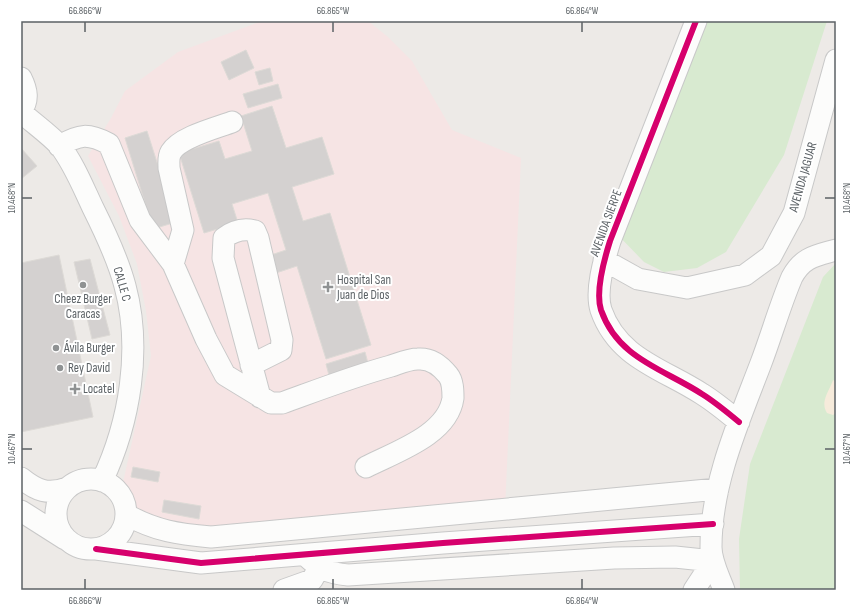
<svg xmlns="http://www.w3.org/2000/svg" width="857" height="611" font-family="'Sofia Sans Condensed',sans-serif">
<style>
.medical{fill:#f6e4e4}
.green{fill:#d8ead0}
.sand{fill:#f6ebdb}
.building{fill:#d4d1d0;stroke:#dddad6}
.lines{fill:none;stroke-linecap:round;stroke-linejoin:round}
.minor-casing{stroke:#c8c8c8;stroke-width:23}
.minor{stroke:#fcfcfb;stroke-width:21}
.cycleway-casing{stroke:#fff;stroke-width:8}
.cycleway{stroke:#d6006c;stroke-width:6}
.ticks{fill:none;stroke:#5c6266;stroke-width:1.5}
.poi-dot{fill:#8f9293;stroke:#fff;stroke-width:1.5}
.labels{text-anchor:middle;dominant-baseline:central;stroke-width:4;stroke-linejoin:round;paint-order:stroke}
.street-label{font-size:13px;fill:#5c6266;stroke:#fff}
.poi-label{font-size:13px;fill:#5c6266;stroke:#fff;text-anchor:start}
.neatline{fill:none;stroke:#5c6266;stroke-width:1.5}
.ticks-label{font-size:10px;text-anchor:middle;fill:#5c6266}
</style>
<rect width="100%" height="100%" fill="#edeae7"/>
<!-- medical -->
<path class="medical" d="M262,21H368L388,37L412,61L452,130L521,158L505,509L225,535L140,517L122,487L151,356L146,311L137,264L119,216L88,156L111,118L125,91L178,52Z"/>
<!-- green -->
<path class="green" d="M705,21H827L784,155L726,252L697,268L664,272L644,262L614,231Z
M836,263V590H740L739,539L750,464L823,277Z"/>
<!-- sand -->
<path class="sand" d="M833,380L836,382V413L833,415L827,413C820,401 829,392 833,380Z"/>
<!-- building -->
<path class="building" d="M246,50L254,68L229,80L221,62Z
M270,68L273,81L259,85L255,72Z
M278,84L282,98L248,108L243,94Z
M272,106L286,148L322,137L334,174L292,187L303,221L330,213L371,345L326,359L297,266L270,275L265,257L286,250L268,193L232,204L238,223L204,233L179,153L219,141L225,159L252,151L241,116Z
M147,131L176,222L153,229L125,138Z
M21,148L37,166L21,179Z
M59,255L93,417L21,432V263Z
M90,259L110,335L92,339L74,262Z
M365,352L369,367L330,379L326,364Z
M133,467L160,472L158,482L131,477Z
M164,500L201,506L199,519L162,512Z"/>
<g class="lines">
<defs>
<path id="minor" d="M696,21L610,241C604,260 595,291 601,310C618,359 664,369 702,394C715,402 727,412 739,422
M21,78C27,90 29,100 21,111
M21,112C33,123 49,134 60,146C74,164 83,187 93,208C105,232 118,259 125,286C142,349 130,422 102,481
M59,146C80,134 88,133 109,144L140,220L173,264L206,339L225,375L271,403H282C318,390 354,376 391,366C400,363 409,359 418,359C431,358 440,365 448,375C453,381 453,391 453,398C448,435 395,452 366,467
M604,260L638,279L687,288L745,275L771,256L794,213L836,60
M173,264L183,230L169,168C169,162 168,157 171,152C180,137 216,128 232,122
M251,365L281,350L282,340L258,238L255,231C244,228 233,231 224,238L223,258L260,397
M21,478C37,491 48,495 67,488
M56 514a35 35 0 1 1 70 0a35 35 0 1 1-70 0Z
M21,511L65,539
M127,515C156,531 178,534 211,537L718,489
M96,549L201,563L443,543L713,524
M305,555C320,569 327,573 348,575L614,558L675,557L713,561L694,590
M284,590L312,580L319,568
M724,590C719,576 711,562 711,547C711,483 739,421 761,363C772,334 780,305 792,277C803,257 815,256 836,250"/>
</defs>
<!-- minor casing -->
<use href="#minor" class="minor-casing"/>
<!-- minor -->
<use href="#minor" class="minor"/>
<defs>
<path id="cycleway" d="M696,21L610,241C604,260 595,291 601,310C618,359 664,369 702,394C715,402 727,412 739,422
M96,549L201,563L443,543L713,524"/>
</defs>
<!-- cycleway casing -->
<use href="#cycleway" class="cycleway-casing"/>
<!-- cycleway -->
<use href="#cycleway" class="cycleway"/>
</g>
<!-- ticks -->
<path class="ticks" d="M85,22V32M333,22V32M582,22V32M22,198H32M825,198H835M22,449H32M825,449H835M85,579V589M333,579V589M582,579V589"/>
<!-- markers -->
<g class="poi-dot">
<circle cx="83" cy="285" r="4"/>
<path d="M326 281h4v4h4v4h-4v4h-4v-4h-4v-4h4z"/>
<circle cx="56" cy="348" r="4"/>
<circle cx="60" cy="368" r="4"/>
<path d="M73 383h4v4h4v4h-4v4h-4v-4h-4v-4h4z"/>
</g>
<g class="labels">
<!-- street labels -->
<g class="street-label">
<text transform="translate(803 177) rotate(-74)">AVENIDA JAGUAR</text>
<text transform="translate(606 223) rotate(-70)">AVENIDA SIERPE</text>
<text transform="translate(122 284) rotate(74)">CALLE C</text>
</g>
<!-- poi labels -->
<g class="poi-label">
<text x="337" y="280">Hospital San<tspan x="337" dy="15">Juan de Dios</tspan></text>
<text x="83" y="299" text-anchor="middle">Cheez Burger<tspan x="83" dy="15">Caracas</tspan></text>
<text x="64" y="348">Ávila Burger</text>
<text x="68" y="368">Rey David</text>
<text x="83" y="389">Locatel</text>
</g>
</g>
<!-- border -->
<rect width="857" height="611" fill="none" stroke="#ffffff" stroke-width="44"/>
<rect x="22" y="22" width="813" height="567" class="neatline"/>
<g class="ticks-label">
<text x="85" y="14">66.866°W</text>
<text x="333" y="14">66.865°W</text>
<text x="582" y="14">66.864°W</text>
<text transform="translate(11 198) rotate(-90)" y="4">10.468°N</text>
<text transform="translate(846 198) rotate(-90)" y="4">10.468°N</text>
<text transform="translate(11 449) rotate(-90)" y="4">10.467°N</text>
<text transform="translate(846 449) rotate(-90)" y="4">10.467°N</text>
<text x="85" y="604">66.866°W</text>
<text x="333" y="604">66.865°W</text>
<text x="582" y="604">66.864°W</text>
</g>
</svg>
